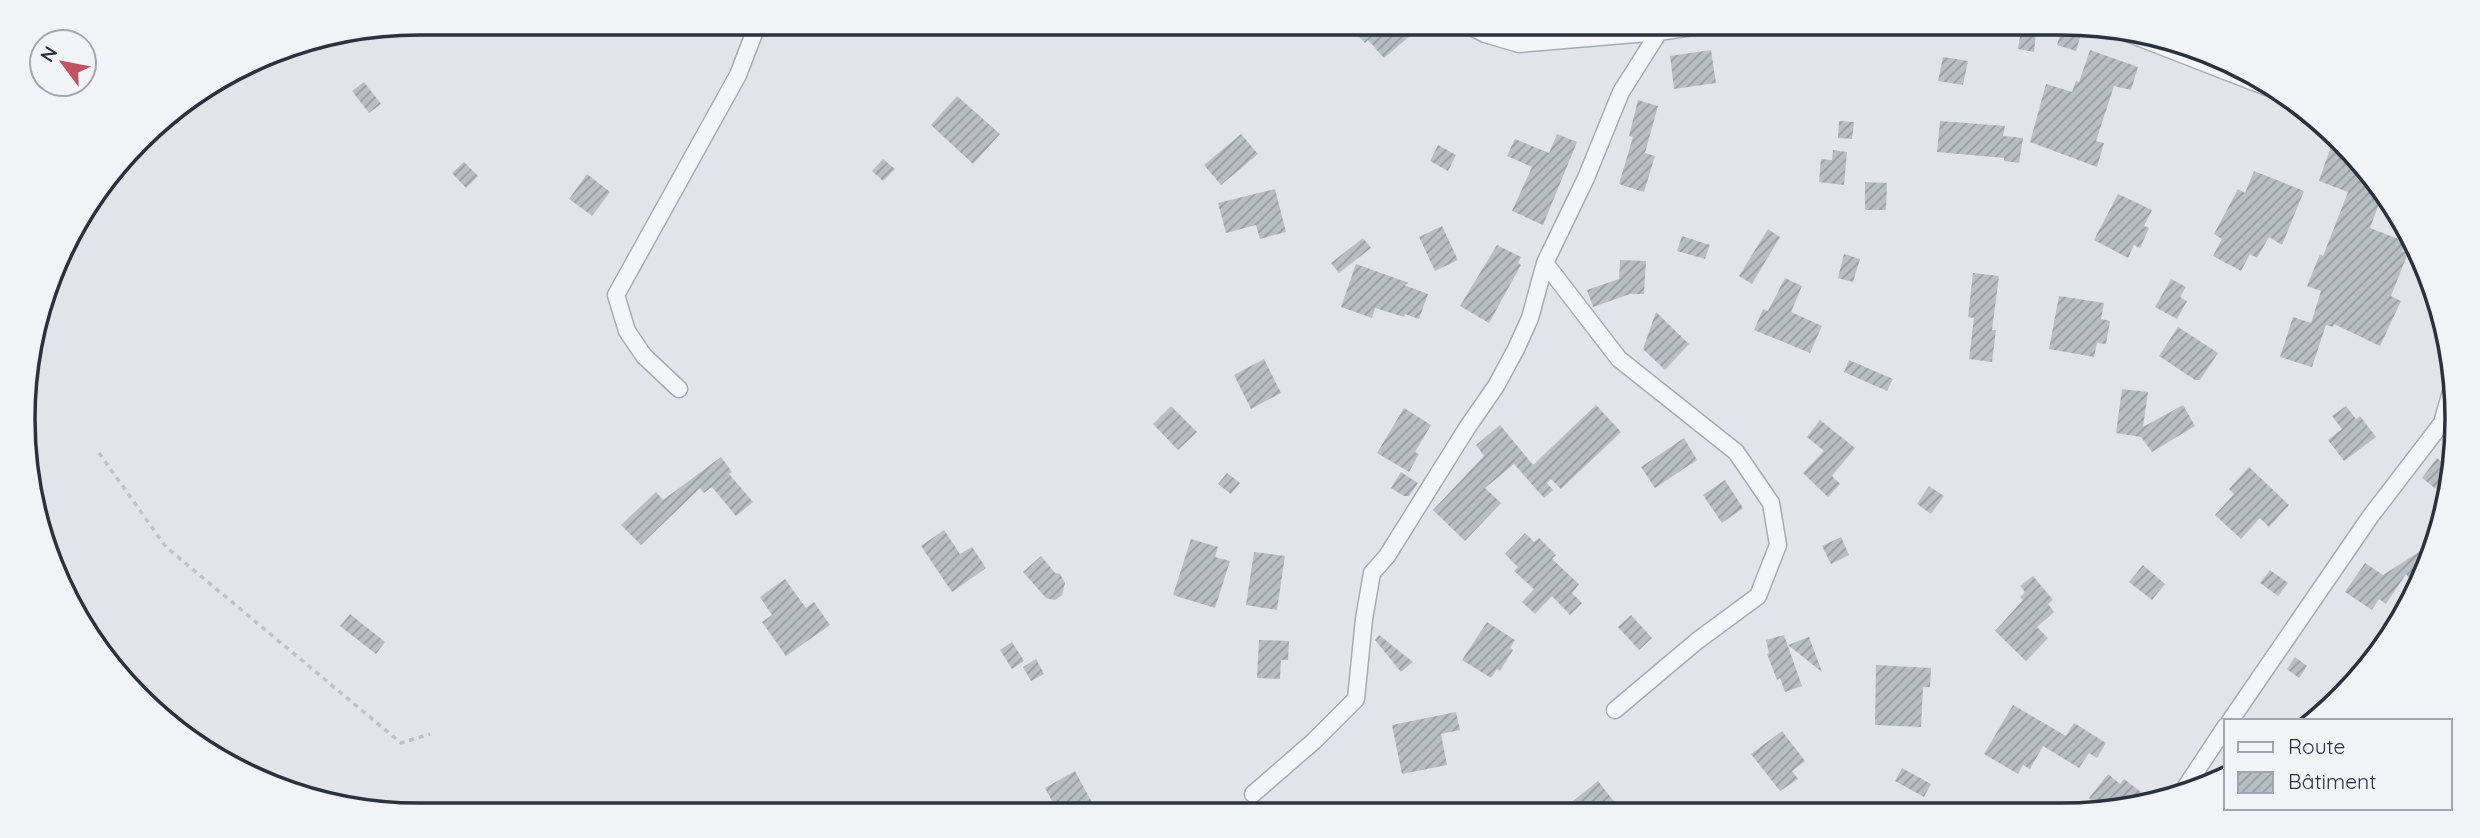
<svg xmlns="http://www.w3.org/2000/svg" width="2480" height="838" font-family="Quicksand,sans-serif">
<style>
.building{fill:url(#building-hatch)}
.lines{fill:none;stroke-linecap:round;stroke-linejoin:round}
.street-casing{stroke:#a7abb3;stroke-width:19}
.path{stroke:#c0c2c8;stroke-width:3.5;stroke-dasharray:5 5;stroke-linecap:butt}
.street{stroke:#f4f5f8;stroke-width:16}
.rim{fill:none;stroke:#2b323f;stroke-width:3.5}
</style>
<defs>
<pattern id="building-hatch" width="6" height="6" patternUnits="userSpaceOnUse" patternTransform="scale(1.75)"><rect width="6" height="6" fill="#b9bec5"/><path d="M-1 1l2-2M0 6l6-6M5 7l2-2" fill="none" stroke="#979ba1"/></pattern>
</defs>
<rect width="100%" height="100%" fill="#e2e4e9"/>
<!-- building -->
<path class="building" d="M1364,23H1399L1410,36L1384,58L1368,40L1365,43L1354,31Z
M2062,28L2081,34L2076,51L2057,45Z
M2021,30L2036,33L2034,52L2018,49Z
M1711,50L1716,83L1674,89L1670,56Z
M2090,50L2138,67L2131,90L2114,86L2096,141L2104,143L2097,167L2030,142L2046,84L2072,92L2076,81L2079,82Z
M1943,57L1968,61L1963,85L1938,81Z
M364,82L381,104L369,113L352,91Z
M957,96L1000,134L973,164L931,125Z
M1638,100L1658,106L1645,153L1655,156L1644,192L1619,184L1633,137L1629,136Z
M1839,121L1854,122L1852,139L1838,138Z
M1940,121L2005,126L2003,136L2023,138L2019,163L2004,161V158L1937,152Z
M1241,134L1258,154L1221,185L1204,165Z
M1557,134L1577,142L1543,225L1512,211L1532,167L1507,156L1515,139L1549,153Z
M2333,140L2364,175L2362,182L2375,187L2382,196L2370,228L2406,242L2402,251L2408,253L2391,296L2401,301L2380,346L2334,324L2333,327L2326,325L2312,367L2280,357L2293,317L2311,323L2321,291L2307,286L2320,254L2323,256L2348,192L2319,181Z
M1438,145L1456,155L1448,171L1430,161Z
M1833,150L1847,152L1844,185L1819,182L1821,159L1832,160Z
M883,159L895,169L883,181L872,171Z
M464,162L478,176L466,188L452,173Z
M2254,171L2304,191L2282,245L2269,237L2257,258L2250,254L2241,271L2213,256L2222,239L2214,234L2238,189L2245,193Z
M587,174L610,192L592,216L569,199Z
M1865,182L1887,183L1886,210H1865Z
M1275,189L1286,232L1260,239L1256,225L1226,233L1218,203Z
M2118,194L2152,210L2144,226L2149,228L2140,248L2134,245L2128,258L2094,240Z
M1442,226L1458,260L1435,271L1419,237Z
M1768,229L1780,237L1752,284L1739,276Z
M1682,236L1710,245L1705,259L1677,251Z
M1363,238L1371,248L1339,273L1331,263Z
M1497,245L1521,257L1518,263L1521,265L1489,323L1460,306Z
M1844,254L1860,259L1853,282L1838,278Z
M1620,260L1646,261L1644,294H1630L1593,307L1587,290L1619,279Z
M1356,264L1409,283L1404,285L1428,294L1419,319L1405,314L1404,317L1375,308L1372,318L1341,307Z
M1973,273L1999,276L1992,330H1996L1992,362L1969,359L1974,318L1968,317Z
M1785,278L1802,286L1791,312L1822,326L1810,353L1754,330L1763,309L1768,311Z
M2171,279L2186,287L2180,297L2187,301L2177,319L2155,307Z
M2059,296L2104,303L2101,319L2110,321L2106,344L2097,343L2094,357L2049,349Z
M1656,312L1689,344L1665,370L1643,349Z
M2178,327L2218,353L2200,380H2195L2159,356Z
M1264,359L1281,393L1251,409L1234,375Z
M1849,360L1893,379L1887,391L1844,372Z
M2122,389L2148,392L2143,427L2183,405L2195,426L2152,452L2141,437L2116,433Z
M1596,405L1621,432L1561,489L1551,479L1547,483L1553,490L1544,498L1514,464L1485,488L1501,503L1465,541L1433,510L1484,456L1476,445L1500,425L1533,465Z
M1171,406L1197,432L1178,450L1153,424Z
M2346,406L2356,419L2360,416L2376,437L2344,461L2328,440L2342,429L2332,416Z
M1404,408L1431,425L1415,452L1419,454L1409,472L1377,453Z
M1820,420L1855,448L1832,476L1840,484L1828,497L1803,473L1824,451L1807,437Z
M1684,438L1697,460L1655,488L1641,467Z
M721,457L732,472L729,474L753,502L736,516L712,487L704,493L700,488L641,545L621,525L656,492L663,500Z
M2437,458L2447,466L2445,496L2422,478Z
M2249,467L2289,505L2269,527L2260,518L2241,539L2215,515L2234,494L2229,489Z
M1401,472L1418,483L1409,496H1404L1391,488Z
M1227,473L1240,483L1231,494L1218,484Z
M1725,480L1743,508L1722,523L1703,495Z
M1929,486L1944,496L1931,514L1917,504Z
M944,530L960,554L972,547L986,568L952,592L921,546Z
M1525,533L1534,542L1539,538L1556,555L1552,559L1579,584L1572,593L1582,603L1570,615L1552,596L1535,614L1522,602L1534,589L1514,571L1518,567L1505,554Z
M1841,537L1849,555L1831,564L1822,546Z
M1191,539L1218,547L1215,557L1230,561L1215,608L1173,595Z
M2436,541L2416,589L2406,574L2386,604L2379,599L2372,610L2345,592L2365,563L2383,575Z
M1254,552L1285,556L1277,610L1246,605Z
M1041,556L1055,573L1060,574L1065,583L1062,595L1055,600L1046,598L1023,572Z
M2143,565L2165,584L2152,600L2129,582Z
M2270,570L2288,583L2278,596L2260,583Z
M2033,576L2053,600L2048,604L2054,612L2037,627L2048,638L2026,661L1995,631L2023,600L2020,597L2025,592L2020,586Z
M785,579L806,608L814,602L830,625L786,656L762,622L772,615L760,597Z
M350,614L385,642L376,654L340,626Z
M1631,615L1652,638L1639,650L1618,627Z
M1487,622L1515,640L1510,648L1513,650L1500,671L1497,669L1491,678L1462,660Z
M1379,635L1413,662L1401,672L1375,640Z
M1784,635L1802,686L1785,692L1780,678L1777,680L1767,654L1769,653L1766,640Z
M1809,637L1822,672L1788,645Z
M1259,640L1289,641L1288,660H1281L1280,679L1257,678Z
M1012,642L1024,661L1012,669L1000,650Z
M2295,657L2307,666L2299,678L2287,669Z
M1036,659L1044,674L1031,681L1023,667Z
M1876,665L1931,668L1930,687H1923L1921,727L1875,725Z
M2013,705L2066,736L2074,723L2106,743L2097,758L2089,753L2079,768L2043,746L2030,769L2023,765L2018,774L1984,754Z
M1456,712L1460,730L1441,734L1447,765L1402,774L1392,725Z
M1782,731L1805,761L1792,771L1798,779L1780,791L1751,754Z
M1902,768L1931,784L1924,797L1895,781Z
M1075,771L1096,810L1088,814H1059L1045,788Z
M2108,774L2120,784L2124,779L2141,792L2129,807L2106,812L2089,798Z
M1598,781L1623,813H1574L1568,805Z"/>
<g class="lines">
<defs>
<path id="street" d="M1464,23L1485,34L1519,44L1659,32L1719,23
M2122,31L2269,88
M1545,263L1619,359L1736,452L1771,503L1778,545L1758,596L1697,641L1615,710
M679,389L644,356L627,331L616,295L738,75L758,23
M2450,428L2442,423L2452,388
M2230,721L2370,517L2442,423
M2183,791L2226,726
M1253,794L1314,741L1356,699L1364,619L1372,573L1387,556L1467,428L1496,386L1516,349L1530,318L1545,263L1586,178L1621,92L1659,32"/>
</defs>
<!-- street casing -->
<use href="#street" class="street-casing"/>
<!-- path -->
<path class="path" d="M99,453L166,547L401,743L430,734"/>
<!-- street -->
<use href="#street" class="street"/>
</g>
<!-- crop -->
<path d="M0 0H2480V838H0ZM419 35H2061A384 384 0 0 1 2445 419V419A384 384 0 0 1 2061 803H419A384 384 0 0 1 35 419V419A384 384 0 0 1 419 35Z" fill="#f1f3f7" fill-rule="evenodd"/>
<path class="rim" d="M419 35H2061A384 384 0 0 1 2445 419V419A384 384 0 0 1 2061 803H419A384 384 0 0 1 35 419V419A384 384 0 0 1 419 35Z"/>
<!-- legend -->
<rect x="2224" y="719" width="228" height="91" fill="#f1f3f7" stroke="#a2a6ad" stroke-width="2"/>
<rect x="2238" y="742" width="35" height="10" fill="#f4f5f8" stroke="#a2a6ad" stroke-width="2"/>
<text x="2288" y="754" font-size="21" fill="#2b323f">Route</text>
<rect x="2238" y="772" width="35" height="21" fill="url(#building-hatch)" stroke="#a2a6ad" stroke-width="2"/>
<text x="2288" y="789" font-size="21" fill="#2b323f">Bâtiment</text>
<!-- north arrow -->
<g transform="translate(63 63) rotate(302)"><circle r="33" fill="#f1f3f7" stroke="#a2a6ad" stroke-width="2"/>
<path d="M0-5L12 26L0 18L-12 26Z" fill="#c25360"/>
<text y="-10" font-size="19" font-weight="bold" text-anchor="middle" fill="#2b323f">N</text>
</g>
</svg>
